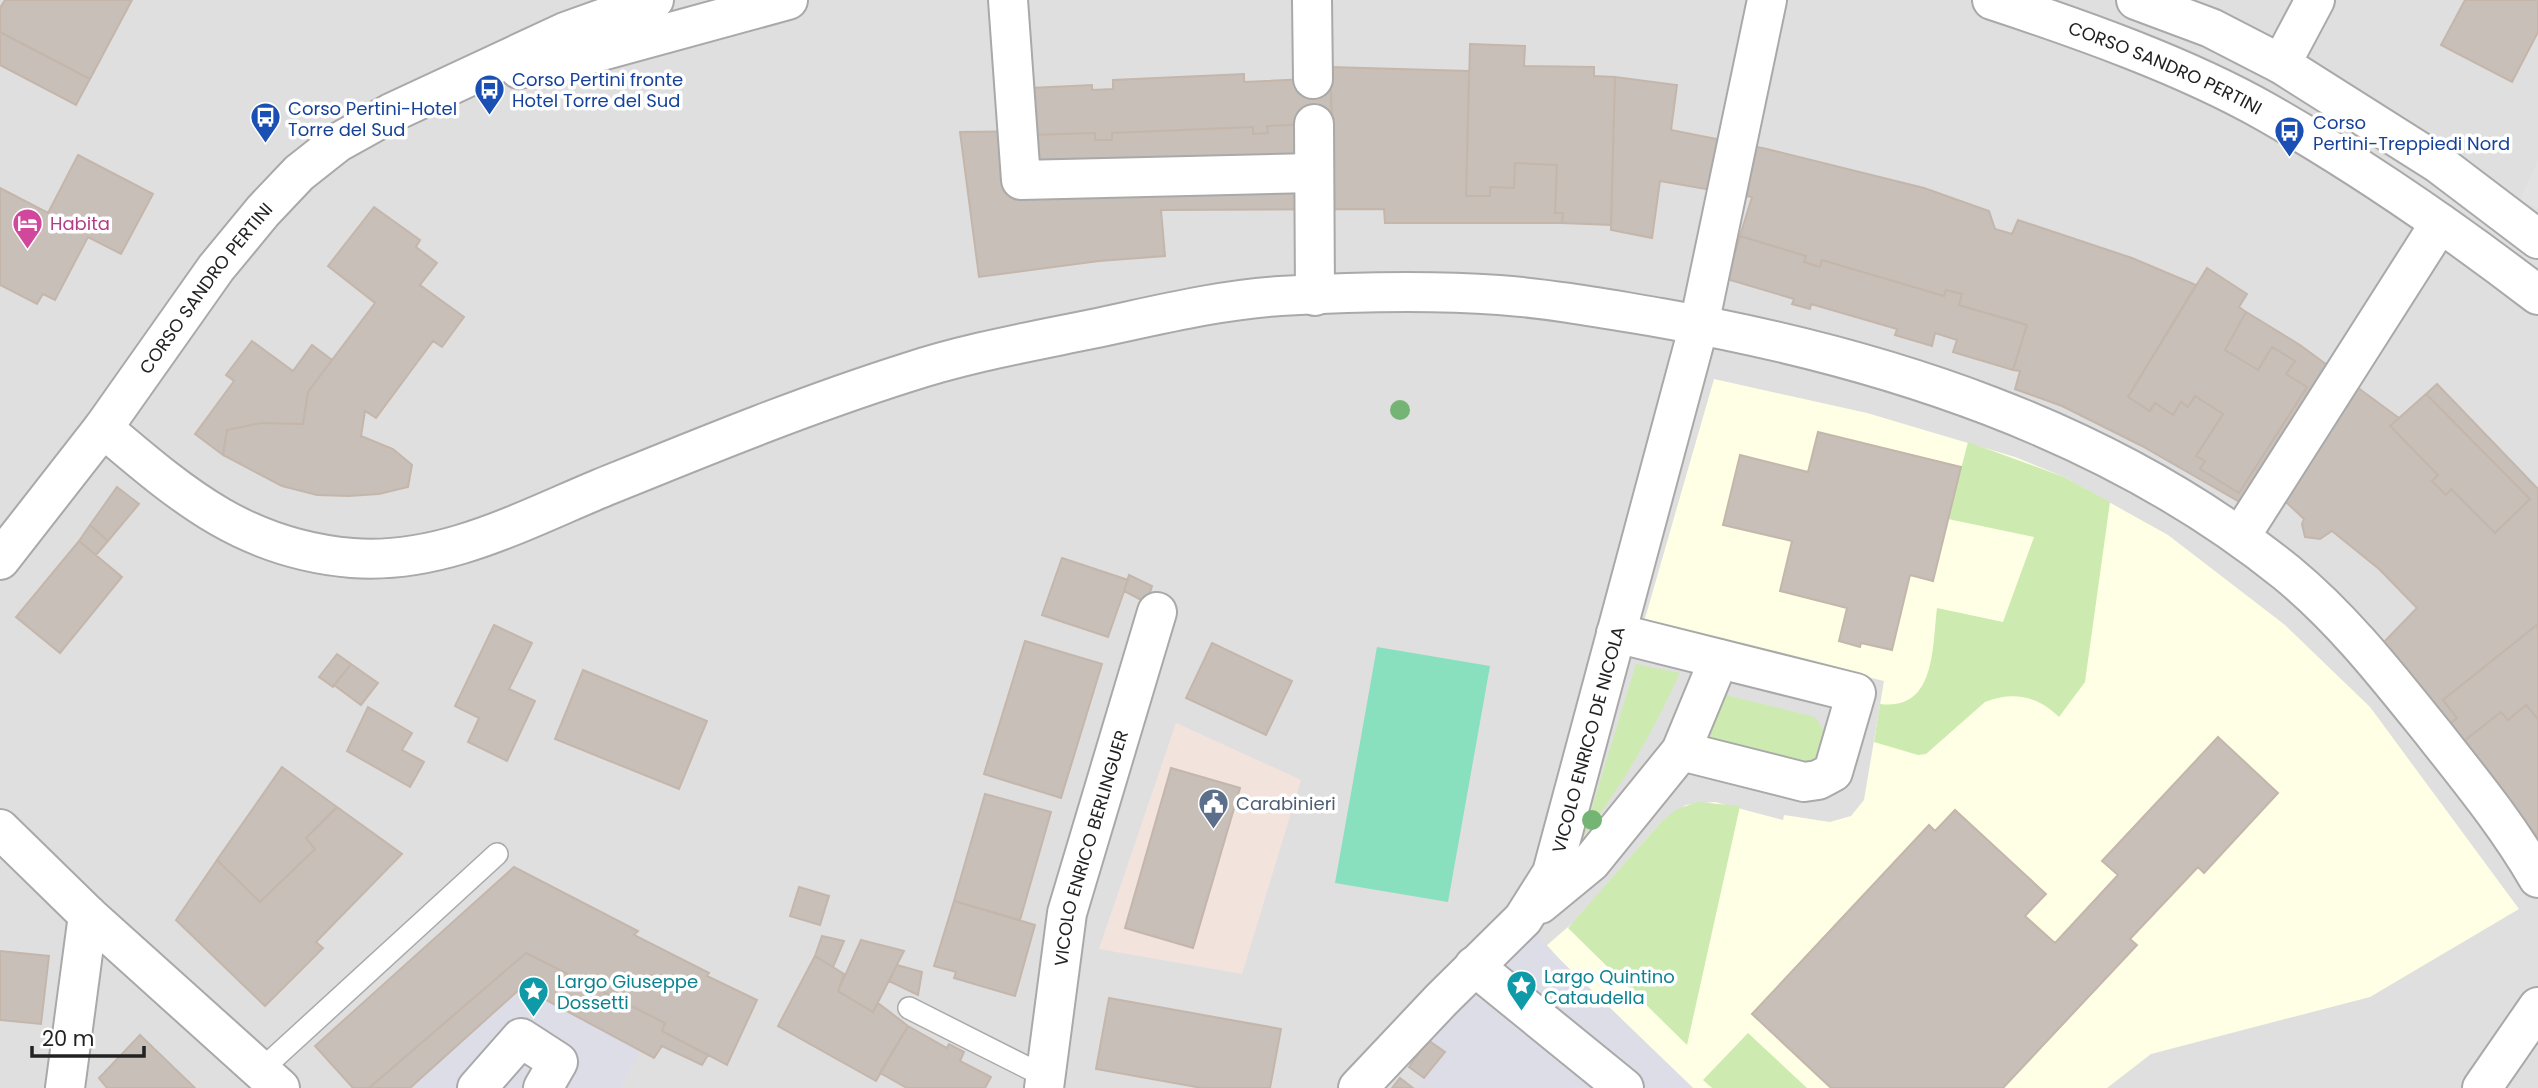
<svg xmlns="http://www.w3.org/2000/svg" width="2538" height="1088" font-family="Poppins,sans-serif">
<style>
.residential{fill:#e0dfdf}
.education{fill:#ffffe5}
.military{fill:#f3e3dd}
.grass{fill:#cdebb0}
.pitch{fill:#88e0be}
.parking{fill:#e2e2e2}
.plaza{fill:#dddde8}
.building{fill:#c7bfb8;stroke:#c4b6ab;stroke-width:2}
.lines{fill:none;stroke-linecap:round;stroke-linejoin:round}
.service-casing{stroke:#a9a9a9;stroke-width:24}
.minor-casing{stroke:#a9a9a9;stroke-width:42}
.tertiary-casing{stroke:#a9a9a9;stroke-width:42}
.service{stroke:#fff;stroke-width:21}
.minor{stroke:#fff;stroke-width:38}
.tertiary{stroke:#fff;stroke-width:38}
.tree{fill:#74b475}
.labels{text-anchor:middle;dominant-baseline:central;stroke-width:7;stroke-linejoin:round;paint-order:stroke}
.street-label{font-size:18px;fill:#222;stroke:#fff}
.transit-label{font-size:18px;fill:#164399;stroke:#fff;text-anchor:start}
.hotel-label{font-size:18px;fill:#b23c85;stroke:#fff;text-anchor:start}
.service-label{font-size:18px;fill:#4e5e75;stroke:#fff;text-anchor:start}
.culture-label{font-size:18px;fill:#0d838f;stroke:#fff;text-anchor:start}
</style>
<rect width="100%" height="100%" fill="#f2efe9"/>
<!-- residential -->
<path class="residential" d="M0,0H2538V1088H0Z"/>
<!-- education -->
<path class="education" d="M1714,379L1867,413L2015,457L2064,477L2168,535L2285,625L2370,707L2519,909L2370,997L2151,1054L2107,1088H1693L1546,946L1575,921L1661,822L1686,805L1715,802L1783,820L1784,815L1830,822L1851,816L1864,800L1884,681L1644,622Z"/>
<!-- military -->
<path class="military" d="M1176,723L1301,780L1242,974L1099,949Z"/>
<!-- grass -->
<path class="grass" d="M1968,442L2064,477L2110,502L2085,682L2059,717C2038,696 2013,691 1985,702L1926,754L1918,755L1874,742L1880,704C1936,711 1932,648 1937,608L2003,622L2034,537L1948,519Z
M1636,664L1680,673C1653,732 1622,786 1583,837Z
M1726,695L1815,717L1824,731L1817,761L1811,766L1714,745L1709,737C1712,722 1712,703 1726,695Z
M1698,802L1740,806L1687,1045L1568,928L1661,822L1677,809Z
M1748,1033L1807,1088H1712L1703,1080Z"/>
<!-- pitch -->
<path class="pitch" d="M1377,647L1490,666L1448,902L1335,883Z"/>
<!-- parking -->
<path class="parking" d="M2538,160V208L2520,200Z"/>
<!-- plaza -->
<path class="plaza" d="M1523,919L1564,964L1693,1088H1416L1445,1052L1428,1040Z
M522,987L641,1050L620,1088H410Z"/>
<!-- building -->
<path class="building" d="M5,0H132L90,79L0,32V8Z
M2465,0H2538V32L2512,82L2441,45Z
M0,32L90,79L76,105L0,65Z
M1470,44L1525,46L1524,66L1594,67V76L1615,77L1611,225L1562,223L1563,213H1555L1557,165L1515,163L1514,188L1490,187V196H1466Z
M1330,67L1469,71L1466,196H1490V187L1514,188L1515,163L1557,165L1555,213H1563L1562,223H1385L1384,209L1161,210L1165,256L1099,261L979,277L960,132L1031,131L1032,135L1095,133V140H1112V133L1253,127V134L1268,133L1267,126L1332,123Z
M1244,74V82L1330,78L1332,123L1267,126L1268,133L1253,134V127L1112,133V140H1095V133L1032,135L1030,88L1092,85V90L1113,89V80Z
M1615,77L1677,85L1671,130L1767,149L1924,188L1989,211L1995,229L2012,234L2018,220L2132,258L2196,285L2128,397L2150,411L2155,403L2173,415L2181,402L2188,407L2195,396L2223,414L2196,456L2205,461L2200,469L2239,493L2307,387L2286,374L2295,361L2272,347L2258,370L2225,350L2246,312L2300,345L2399,418L2390,426L2438,475L2432,481L2446,495L2451,489L2495,533L2530,499L2426,394L2437,384L2538,489V624L2443,700L2457,718L2450,724L2406,668L2382,644L2417,608L2379,569L2332,531L2320,539L2305,537L2302,524L2304,519L2287,503L2256,484L2243,504L2142,446L2062,406L2015,389L2020,371L2013,370L2027,325L1959,305L1962,294L1946,290L1944,296L1822,260L1820,267L1804,262L1806,256L1740,236L1752,197L1660,181L1652,238L1611,230Z
M78,155L153,194L121,254L88,237L55,300L43,294L37,304L0,285V188L48,213Z
M374,207L420,240L416,247L437,263L420,285L464,317L442,347L433,341L376,418L365,411L361,436L393,449L412,465L408,487L379,494L348,496L317,495L282,486L223,455L227,430L261,423L303,424L308,392L375,303L328,266Z
M1740,236L1806,256L1804,262L1820,267L1822,260L1944,296L1946,290L1962,294L1959,305L2027,325L2013,370L1953,352L1957,340L1935,333L1932,346L1895,335L1897,329L1811,304L1810,309L1792,304L1794,299L1727,279Z
M2207,268L2247,294L2239,307L2246,312L2225,350L2258,370L2272,347L2295,361L2286,374L2307,387L2239,493L2200,469L2205,461L2196,456L2223,414L2195,396L2188,407L2181,402L2173,415L2155,403L2150,411L2128,397Z
M252,341L293,371L312,345L332,360L308,392L303,424L261,423L227,430L223,455L195,434L234,381L226,375Z
M2426,394L2530,499L2495,533L2451,489L2446,495L2432,481L2438,475L2390,426Z
M1818,432L1961,467L1933,581L1910,575L1892,650L1861,643L1860,647L1839,641L1847,608L1780,591L1792,541L1723,525L1740,455L1808,472Z
M117,487L139,504L108,541L90,525Z
M90,525L108,541L96,555L79,541Z
M79,541L122,577L60,653L16,617Z
M1062,558L1128,580L1108,637L1042,615Z
M1129,575L1152,586L1147,603L1124,591Z
M2538,624V719L2526,705L2508,720L2501,712L2464,741L2450,724L2457,718L2443,700Z
M494,625L532,643L509,689L535,701L507,761L468,742L479,718L455,706Z
M1025,641L1102,664L1061,798L984,774Z
M1212,643L1292,681L1266,735L1186,698Z
M337,654L351,664L333,687L319,677Z
M351,664L378,683L361,705L334,685Z
M583,670L707,721L679,789L555,739Z
M2526,705L2538,719V838L2464,741L2501,712L2508,720Z
M368,707L412,733L402,750L424,762L410,787L347,751Z
M2218,737L2278,793L2204,873L2198,867L2130,939L2137,945L2003,1088H1831L1752,1014L1929,825L1935,831L1955,810L2046,894L2025,916L2055,943L2118,875L2102,861Z
M282,767L337,807L306,838L315,849L260,902L217,860Z
M1171,768L1240,788L1193,948L1125,928Z
M985,794L1051,812L1020,920L954,901Z
M337,807L402,854L316,942L323,948L265,1006L176,920L217,860L260,902L315,849L306,838Z
M514,867L638,931L634,935L709,973L707,976L757,1000L727,1065L662,1031L665,1023L526,953L369,1088H353L315,1046Z
M799,887L829,896L820,925L790,916Z
M954,901L1035,925L1015,996L954,978L956,972L934,966Z
M822,936L844,941L833,967L815,956Z
M861,940L904,951L873,1012L838,991Z
M0,951L49,956L41,1024L0,1020Z
M526,953L665,1023L662,1031L708,1055L702,1065L662,1046L654,1058L522,987L410,1088H369Z
M815,956L844,974L838,991L873,1012L878,1003L908,1026L876,1081L778,1026Z
M897,965L922,972L918,995L889,981Z
M1109,998L1281,1029L1270,1088H1202L1096,1069Z
M908,1026L947,1048L949,1044L964,1052L960,1061L991,1077L985,1088H907L880,1073Z
M140,1035L195,1088H107L99,1078Z
M1428,1040L1445,1052L1424,1078L1409,1067Z
M1400,1078L1413,1088H1392Z"/>
<g class="lines">
<defs>
<path id="service" d="M909,1008L1046,1077
M260,1071L497,854"/>
<g id="minor">
<path d="M1008,0L1021,180L1314,173"/>
<path d="M1312,0L1313,79"/>
<path id="s1" d="M1992,0C2080,29 2185,66 2266,112C2361,166 2452,229 2538,295"/>
<path d="M2136,0L2211,28L2281,64L2439,164L2538,239"/>
<path d="M2281,64L2315,0"/>
<path d="M519,69L576,58L788,0"/>
<path d="M1314,124L1315,296"/>
<path d="M103,428C181,494 243,549 352,558C440,565 520,522 599,489C700,448 802,406 906,373C966,353 1029,342 1092,329C1154,316 1217,300 1280,296C1350,292 1429,290 1499,295C1553,299 1607,309 1661,318C1883,357 2109,429 2287,573C2344,620 2388,677 2434,734C2471,781 2508,826 2538,878"/>
<path d="M2240,537L2440,223"/>
<path id="s2" d="M0,560L103,428L216,268L263,211L299,173L337,143L391,113L565,32L654,0"/>
<path d="M1616,633L1856,693L1833,772L1818,780L1804,782L1681,751"/>
<path d="M1540,904L1591,862L1681,751L1719,659"/>
<path d="M1474,966L1624,1088"/>
<path d="M65,1088L88,915"/>
<path d="M477,1088L521,1038L558,1062L543,1088"/>
<path id="s3" d="M1044,1088L1067,913L1157,612"/>
<path id="s4" d="M1358,1088L1441,1000L1523,919L1552,873L1699,325L1767,0"/>
<path d="M2482,1088L2538,1007"/>
</g>
<path id="tertiary" d="M0,829L88,915L280,1088"/>
</defs>
<!-- service casing -->
<use href="#service" class="service-casing"/>
<!-- minor casing -->
<use href="#minor" class="minor-casing"/>
<!-- tertiary casing -->
<use href="#tertiary" class="tertiary-casing"/>
<!-- service -->
<use href="#service" class="service"/>
<!-- minor -->
<use href="#minor" class="minor"/>
<!-- tertiary -->
<use href="#tertiary" class="tertiary"/>
</g>
<!-- trees -->
<g class="tree">
<circle cx="1400" cy="410" r="10"/>
<circle cx="1592" cy="820" r="10"/>
</g>
<!-- icons -->
<defs>
<symbol id="bus-pin" viewBox="-11 -11 22 30"><path d="M0 17L-7.5 6A9.5 9.5 0 1 1 7.5 6Z" fill="#1a4fb4" stroke="#fff"/><path d="M-5-6H5V4H4V6H2V4H-2V6H-4V4H-5ZM-3.5-4V0h7V-4ZM-3.5 1.2v1.5H-2V1.2ZM2 1.2v1.5H3.5V1.2Z" fill="#fff"/></symbol>
<symbol id="hotel-pin" viewBox="-11 -11 22 30"><path d="M0 17L-7.5 6A9.5 9.5 0 1 1 7.5 6Z" fill="#d1479c" stroke="#fff"/><path d="M-6-4.5h1.5V1H6V5H4.5V3h-9V5H-6ZM-4 0a1.8 1.8 0 1 1 3.6 0ZM.5 0V-2.5h3Q6-2.5 6 0Z" fill="#fff"/></symbol>
<symbol id="civic-pin" viewBox="-11 -11 22 30"><path d="M0 17L-7.5 6A9.5 9.5 0 1 1 7.5 6Z" fill="#5c6f8a" stroke="#fff"/><path d="M-.6-6.5H3V-4.5H.6V-3L4-1V1h2V6H-6V1h2V-1L-.6-3ZM-1.2 2.5V6h2.4V2.5Z" fill="#fff"/></symbol>
<symbol id="sight-pin" viewBox="-11 -11 22 30"><path d="M0 17L-7.5 6A9.5 9.5 0 1 1 7.5 6Z" fill="#0f9aa8" stroke="#fff"/><path d="M0-6L1.8-2.2L6-1.7L2.9 1.2L3.7 5.4L0 3.3L-3.7 5.4L-2.9 1.2L-6-1.7L-1.8-2.2Z" fill="#fff"/></symbol>
</defs>
<g fill-rule="evenodd">
<use href="#bus-pin" x="472" y="72" width="35" height="47"/>
<use href="#bus-pin" x="248" y="100" width="35" height="47"/>
<use href="#bus-pin" x="2272" y="114" width="35" height="47"/>
<use href="#hotel-pin" x="10" y="206" width="35" height="47"/>
<use href="#civic-pin" x="1196" y="786" width="35" height="47"/>
<use href="#sight-pin" x="1504" y="968" width="35" height="47"/>
<use href="#sight-pin" x="516" y="974" width="35" height="47"/>
</g>
<g class="labels">
<!-- street labels -->
<g class="street-label">
<text stroke="none"><textPath href="#s1" startOffset="186">CORSO SANDRO PERTINI</textPath></text>
<text stroke="none"><textPath href="#s2" startOffset="341">CORSO SANDRO PERTINI</textPath></text>
<text stroke="none"><textPath href="#s4" startOffset="429">VICOLO ENRICO DE NICOLA</textPath></text>
<text stroke="none"><textPath href="#s3" startOffset="245">VICOLO ENRICO BERLINGUER</textPath></text>
</g>
<!-- transit labels -->
<g class="transit-label">
<text x="512" y="79">Corso Pertini fronte<tspan x="512" dy="21">Hotel Torre del Sud</tspan></text>
<text x="288" y="108">Corso Pertini-Hotel<tspan x="288" dy="21">Torre del Sud</tspan></text>
<text x="2313" y="122">Corso<tspan x="2313" dy="21">Pertini-Treppiedi Nord</tspan></text>
</g>
<!-- hotel labels -->
<g class="hotel-label">
<text x="50" y="223">Habita</text>
</g>
<!-- service labels -->
<g class="service-label">
<text x="1236" y="803">Carabinieri</text>
</g>
<!-- culture labels -->
<g class="culture-label">
<text x="1544" y="976">Largo Quintino<tspan x="1544" dy="21">Cataudella</tspan></text>
<text x="557" y="981">Largo Giuseppe<tspan x="557" dy="21">Dossetti</tspan></text>
</g>
</g>
<!-- scale -->
<path d="M32 1046v10h112v-10" fill="none" stroke="#222222" stroke-width="3.5"/>
<text x="42" y="1046" font-size="21" fill="#222222" stroke="#ffffff" stroke-width="5" paint-order="stroke">20 m</text>
</svg>
